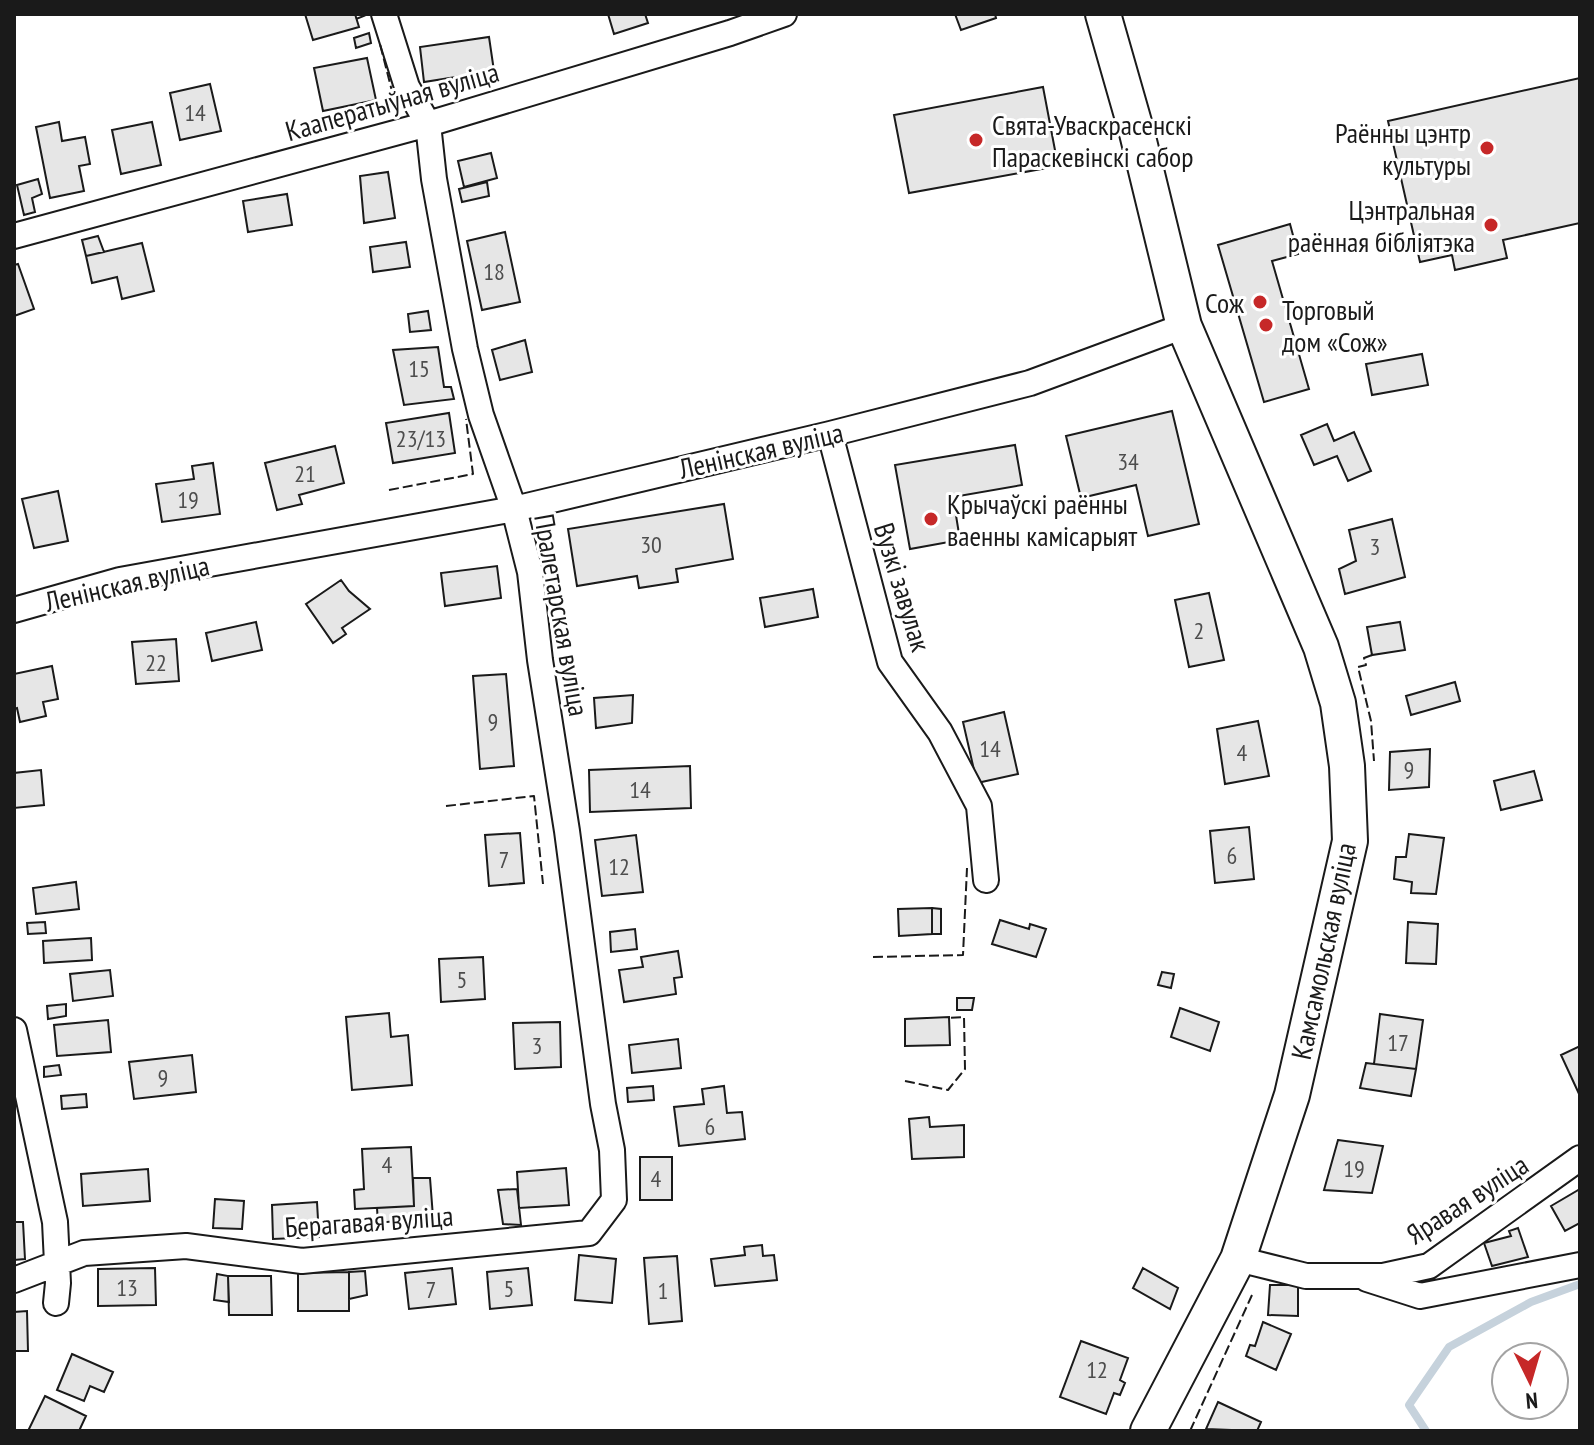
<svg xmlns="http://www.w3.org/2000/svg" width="1594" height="1445" font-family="'PT Sans Narrow',sans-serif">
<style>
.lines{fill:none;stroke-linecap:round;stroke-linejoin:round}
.stream{stroke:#c6d2dc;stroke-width:8}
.building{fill:#e6e6e6;stroke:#1a1a1a;stroke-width:2}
.street-casing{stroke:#1a1a1a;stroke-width:28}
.secondary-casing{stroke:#1a1a1a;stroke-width:38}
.street{stroke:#fff;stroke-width:24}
.secondary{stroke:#fff;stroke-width:34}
.fence{stroke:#1a1a1a;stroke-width:2;stroke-dasharray:10 4;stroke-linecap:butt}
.poi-dot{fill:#c62828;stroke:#fff;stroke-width:3}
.labels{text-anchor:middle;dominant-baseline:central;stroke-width:6;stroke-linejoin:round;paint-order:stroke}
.number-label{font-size:24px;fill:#4d4d4d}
.street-label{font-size:28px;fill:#1a1a1a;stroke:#fff}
.poi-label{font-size:28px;fill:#1a1a1a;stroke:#fff;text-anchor:start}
</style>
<rect width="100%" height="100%" fill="#fff"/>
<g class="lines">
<!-- stream -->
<path class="stream" d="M1426,1431L1409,1405L1449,1347L1531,1302L1580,1284"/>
</g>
<!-- building -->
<path class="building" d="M305,14H355L359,27L313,40Z
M608,14H645L648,23L614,34Z
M955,14H995L996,18L961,30Z
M369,33L371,43L356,48L354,38Z
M489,37L494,71L424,82L420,47Z
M367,58L376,100L323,111L314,68Z
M1580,78V223L1503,240L1507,258L1455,270L1452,255L1420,262L1388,121Z
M210,84L221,131L180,140L170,93Z
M1043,87L1058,166L909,193L894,115Z
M59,122L62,141L85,137L90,164L79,166L84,191L50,198L36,127Z
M152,122L161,165L121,174L112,130Z
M491,153L497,178L464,187L458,161Z
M388,172L395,218L364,223L360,176Z
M38,179L42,194L32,198L35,212L24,215L17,185Z
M487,182L489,196L462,202L459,189Z
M287,194L292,225L248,232L243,201Z
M1290,224L1298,254L1272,261L1309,389L1264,402L1218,245Z
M505,232L520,302L482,310L467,241Z
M98,236L104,252L86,256L82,240Z
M406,242L410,267L373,272L370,247Z
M142,243L154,291L122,299L117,277L92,283L86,256Z
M18,264L34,309L14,316V265Z
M428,311L431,330L410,332L408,314Z
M525,340L532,372L500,380L492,350Z
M438,347L444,387H451L454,399L404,405L393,350Z
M1422,354L1428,385L1372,395L1366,364Z
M1172,411L1199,524L1148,536L1136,485L1081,498L1066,436Z
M449,413L455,453L393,463L386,423Z
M1327,424L1334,441L1354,432L1371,471L1348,481L1337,456L1314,465L1301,435Z
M1015,445L1022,485L953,497L960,540L910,549L895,465Z
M335,446L344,483L299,495L302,504L277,510L265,463Z
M213,463L220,514L162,522L156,484L194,479L192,466Z
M58,491L68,541L34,548L22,499Z
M724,504L733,559L676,569L678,582L639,588L637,576L577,586L568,529Z
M1392,519L1405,577L1345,594L1339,569L1356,561L1349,530Z
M497,566L501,598L445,606L441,573Z
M341,580L349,591L370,609L342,628L346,634L333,643L306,604Z
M813,589L818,617L765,627L760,598Z
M1209,593L1224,660L1189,667L1175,600Z
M256,622L262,650L212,661L206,633Z
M1400,622L1405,650L1372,655L1367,627Z
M176,639L179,681L136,684L132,642Z
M52,666L58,699L43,702L46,716L20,722L17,708L14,709V674Z
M506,674L514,766L480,769L473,676Z
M1455,682L1460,701L1411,715L1406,696Z
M633,695L632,723L596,728L594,698Z
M1004,712L1018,774L977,783L963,722Z
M1258,721L1269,776L1225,784L1217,729Z
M1430,749L1429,787L1389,790L1390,752Z
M690,766L691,808L590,812L589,770Z
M41,770L44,805L14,808V773Z
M1534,771L1542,800L1501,810L1494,781Z
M1249,827L1254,879L1215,883L1210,831Z
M520,833L524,883L489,886L485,835Z
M1409,834L1444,838L1436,894L1411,893L1412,882L1394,879L1396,857H1406Z
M636,835L643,892L602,896L595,840Z
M76,882L79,909L36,914L33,888Z
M932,908V934L899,936L898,909Z
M932,908L941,909V934H932Z
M1000,920L1029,929L1030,924L1046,929L1036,957L992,944Z
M45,922L46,933L28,934L27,923Z
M1408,922L1438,924L1436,964L1406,963Z
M635,929L637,949L611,952L610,932Z
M91,938L92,960L44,963L43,941Z
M678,951L682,977L674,978L676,994L624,1002L619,970L643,967L641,957Z
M483,957L485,999L441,1002L439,959Z
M110,970L113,996L73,1001L70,974Z
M1162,972L1174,974L1171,988L1158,985Z
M957,998H974L972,1010H957Z
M66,1004V1016L48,1019L47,1006Z
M1180,1008L1219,1022L1210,1051L1171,1037Z
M389,1013L391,1037L408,1035L412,1085L352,1090L346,1017Z
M1380,1014L1423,1020L1416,1069L1374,1064Z
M949,1017L950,1045L905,1046V1019Z
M108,1020L111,1052L57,1056L54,1025Z
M560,1022L561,1067L515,1069L513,1023Z
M678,1039L681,1068L632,1073L629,1045Z
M1580,1046V1096L1561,1055Z
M192,1055L196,1092L134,1099L129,1062Z
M1366,1063L1416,1069L1411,1096L1360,1088Z
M59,1065L61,1075L44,1077V1067Z
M653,1086L654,1100L628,1102L627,1088Z
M724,1086L727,1113L742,1112L745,1139L679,1146L674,1107L704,1104L702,1089Z
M86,1094L87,1107L62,1109L61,1096Z
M929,1117L930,1127L964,1125V1157L912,1159L909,1119Z
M1338,1140L1383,1146L1372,1193L1324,1190Z
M411,1147L414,1206L355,1209L354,1190L364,1189L362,1149Z
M640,1157H672V1200H640Z
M566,1168L569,1205L519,1208L517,1172Z
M148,1169L150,1201L83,1206L81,1174Z
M413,1178H430L433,1217L378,1223L377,1208L414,1206Z
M517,1189L521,1225L503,1224L498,1190Z
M1580,1189V1223L1565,1231L1551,1206Z
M215,1199L244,1201L242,1229L213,1228Z
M317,1202L319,1237L273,1239L272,1205Z
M14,1222H23L25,1259L14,1260Z
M1518,1228L1528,1257L1492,1266L1484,1243L1511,1236L1509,1231Z
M762,1245L763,1256L774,1255L777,1280L715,1286L711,1259L745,1255L744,1247Z
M579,1255L616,1259L612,1303L575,1300Z
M677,1256L682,1321L649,1324L644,1258Z
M155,1268L156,1305L98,1306V1269Z
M452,1268L456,1304L409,1309L405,1273Z
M528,1268L532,1305L490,1309L487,1272Z
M1143,1268L1178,1288L1170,1309L1133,1288Z
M365,1271L367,1295L349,1299V1272Z
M349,1272V1311H298V1273Z
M217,1274L228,1276L229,1302L214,1300Z
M228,1276H271L272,1315H229Z
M1270,1285H1298V1316L1268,1315Z
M27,1311L28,1351H14V1312Z
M1263,1322L1291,1334L1276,1370L1246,1356L1250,1345L1255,1346Z
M1081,1341L1128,1358L1120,1380L1125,1383L1120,1395L1114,1393L1106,1414L1060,1397Z
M72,1354L113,1372L104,1392L90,1386L84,1401L57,1390Z
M45,1396L86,1416L79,1431H28Z
M1218,1402L1261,1422L1257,1431L1206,1429Z"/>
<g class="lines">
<defs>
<path id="street" d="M14,236L428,124L730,33L784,14
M830,434L890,662L940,732L979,806L986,880
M14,610L120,580L514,509L830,434L1030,383L1184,326
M14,1030L55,1222L58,1283L56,1303
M1238,1259L1306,1276H1383L1429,1266L1580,1158
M1367,1279L1420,1296L1580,1265
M14,1280L84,1253L186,1246L302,1261L589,1233L614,1200L612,1150L603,1104L567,831L540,660L530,572L514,509L481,415L465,349L434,179L428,124L407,87L384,14"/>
<path id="secondary" d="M1103,14L1137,133L1184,326L1321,647L1338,703L1347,766L1350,841L1292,1095L1238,1259L1148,1431"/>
</defs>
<!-- street casing -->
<use href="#street" class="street-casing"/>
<!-- secondary casing -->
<use href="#secondary" class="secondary-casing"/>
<!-- street -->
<use href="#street" class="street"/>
<!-- secondary -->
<use href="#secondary" class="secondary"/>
<!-- fence -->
<path class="fence" d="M356,19L369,14
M349,107L352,119L396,107L380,44
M389,490L473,474L466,419
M1372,655L1364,658L1366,665L1358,667L1371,721L1374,761
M446,806L534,796L543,884
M873,957L963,955L967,868
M905,1081L948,1090L965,1069L964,1017L948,1018
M1190,1431L1252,1295"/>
</g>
<!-- markers -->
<g class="poi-dot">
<circle cx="976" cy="140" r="8"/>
<circle cx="1487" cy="148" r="8"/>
<circle cx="1491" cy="225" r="8"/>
<circle cx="1260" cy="302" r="8"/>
<circle cx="1266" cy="325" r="8"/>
<circle cx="931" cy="519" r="8"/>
</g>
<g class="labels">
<!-- number labels -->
<g class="number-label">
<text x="195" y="112">14</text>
<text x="494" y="271">18</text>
<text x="419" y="368">15</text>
<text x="421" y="438">23/13</text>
<text x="1128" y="461">34</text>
<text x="305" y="473">21</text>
<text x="188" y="499">19</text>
<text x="651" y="544">30</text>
<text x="1375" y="546">3</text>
<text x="1199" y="630">2</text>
<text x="156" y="662">22</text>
<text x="493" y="721">9</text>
<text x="990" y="748">14</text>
<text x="1242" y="752">4</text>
<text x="1409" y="769">9</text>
<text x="640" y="789">14</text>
<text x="1232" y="855">6</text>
<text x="504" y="859">7</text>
<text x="619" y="866">12</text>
<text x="462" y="979">5</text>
<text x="1398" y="1042">17</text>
<text x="537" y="1045">3</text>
<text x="163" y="1077">9</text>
<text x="710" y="1126">6</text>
<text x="387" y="1164">4</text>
<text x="1354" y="1168">19</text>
<text x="656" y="1178">4</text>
<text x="127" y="1287">13</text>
<text x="509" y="1288">5</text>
<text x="431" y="1289">7</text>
<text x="663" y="1290">1</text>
<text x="1097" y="1369">12</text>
</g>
<!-- street labels -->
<g class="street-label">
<text transform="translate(392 101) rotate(-16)">Кааператыўная вуліца</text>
<text transform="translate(761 450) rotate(-13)">Ленінская вуліца</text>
<text transform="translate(127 583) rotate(-13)">Ленінская вуліца</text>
<text transform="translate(903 587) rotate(73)">Вузкі завулак</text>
<text transform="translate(562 615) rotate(80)">Пралетарская вуліца</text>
<text transform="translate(1323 951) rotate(-78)">Камсамольская вуліца</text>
<text transform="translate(1467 1199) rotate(-33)">Яравая вуліца</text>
<text transform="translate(369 1221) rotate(-4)">Берагавая вуліца</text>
</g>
<!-- poi labels -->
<g class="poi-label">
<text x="992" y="124">Свята-Уваскрасенскі<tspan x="992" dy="32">Параскевінскі сабор</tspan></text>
<text x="1471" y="132" text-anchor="end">Раённы цэнтр<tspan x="1471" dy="32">культуры</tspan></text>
<text x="1475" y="209" text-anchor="end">Цэнтральная<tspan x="1475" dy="32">раённая бібліятэка</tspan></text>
<text x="1244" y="302" text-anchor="end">Сож</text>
<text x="1282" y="309">Торговый<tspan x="1282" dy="32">дом «Сож»</tspan></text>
<text x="947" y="503">Крычаўскі раённы<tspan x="947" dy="32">ваенны камісарыят</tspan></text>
</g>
</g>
<!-- border -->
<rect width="1594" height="1445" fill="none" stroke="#1a1a1a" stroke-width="32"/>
<!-- north arrow -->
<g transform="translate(1530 1381) rotate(175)"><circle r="38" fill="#ffffff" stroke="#a3a3a3" stroke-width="2"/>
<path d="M0-6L14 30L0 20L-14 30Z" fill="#c62828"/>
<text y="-12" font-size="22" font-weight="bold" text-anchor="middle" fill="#1a1a1a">N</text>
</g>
</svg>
